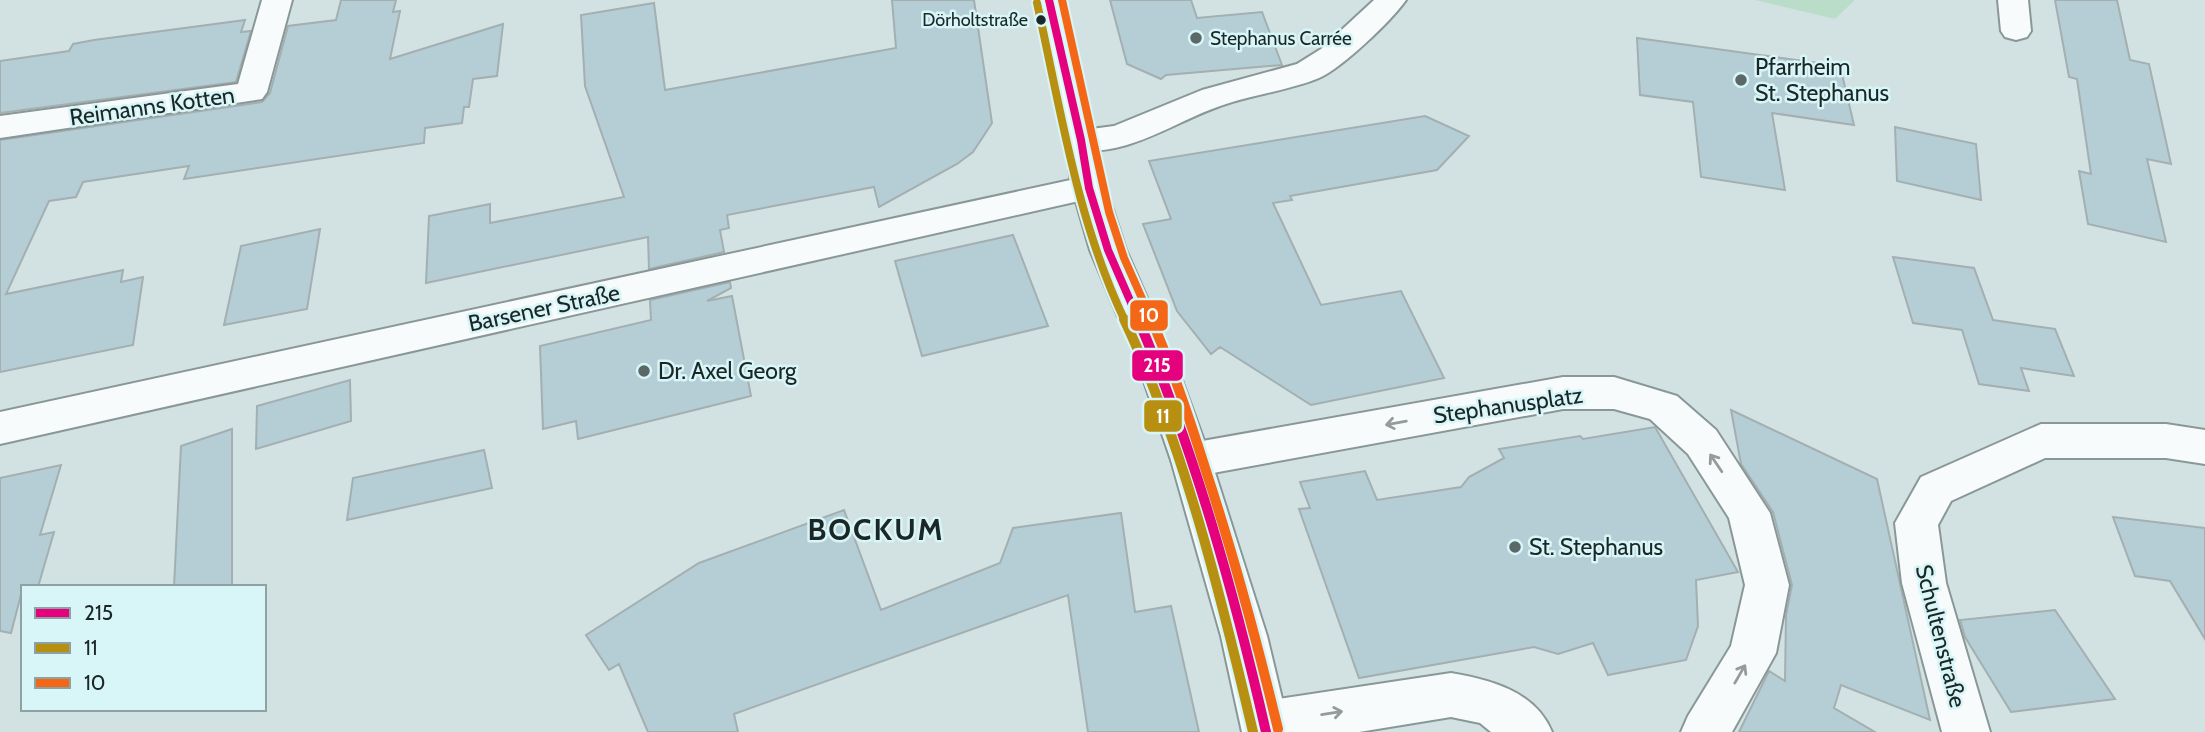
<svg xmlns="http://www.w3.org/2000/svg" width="2205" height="732" font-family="Cabin,sans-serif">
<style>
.green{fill:#baddc9}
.building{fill:#b5ced5;stroke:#a3afb1;stroke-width:2}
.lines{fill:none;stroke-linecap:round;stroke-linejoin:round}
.minor-casing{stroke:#8a9797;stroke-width:4}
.tertiary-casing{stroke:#8a9797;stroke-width:4}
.secondary-casing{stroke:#8a9797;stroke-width:4}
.minor{fill:#f8fbfb;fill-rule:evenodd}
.tertiary{fill:#f8fbfb;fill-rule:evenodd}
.secondary{fill:#f8fbfb;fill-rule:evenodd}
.bus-1-far1-casing{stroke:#d8f5f7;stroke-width:12}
.bus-1-casing{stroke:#d8f5f7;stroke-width:15}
.bus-2-far1-casing{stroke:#d8f5f7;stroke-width:12}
.bus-2-casing{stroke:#d8f5f7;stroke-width:15}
.bus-3-far1-casing{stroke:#d8f5f7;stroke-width:12}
.bus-3-casing{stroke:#d8f5f7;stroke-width:15}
.bus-1-far1{stroke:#e5007d;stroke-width:8}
.bus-1{stroke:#e5007d;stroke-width:10}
.bus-2-far1{stroke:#b79012;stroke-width:8}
.bus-2{stroke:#b79012;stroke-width:10}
.bus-3-far1{stroke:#f36717;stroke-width:8}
.bus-3{stroke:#f36717;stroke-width:10}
.oneway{stroke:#959b9b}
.bus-dot{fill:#1b2626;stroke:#d8f5f7;stroke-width:2.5}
.poi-dot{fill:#5b6868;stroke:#d8f5f7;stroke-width:2.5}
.labels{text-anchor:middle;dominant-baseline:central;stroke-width:5;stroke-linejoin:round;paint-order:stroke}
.far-bus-label{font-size:18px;fill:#1b2626;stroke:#d8f5f7;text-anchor:end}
.far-poi-label{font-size:19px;fill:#1b2626;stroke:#d8f5f7;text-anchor:start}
.poi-label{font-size:23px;fill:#1b2626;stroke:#d8f5f7;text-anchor:start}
.street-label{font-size:23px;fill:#1b2626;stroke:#d8f5f7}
.district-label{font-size:30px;font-weight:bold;letter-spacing:2px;fill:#1b2626;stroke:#d8f5f7}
.line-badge{stroke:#d8f5f7;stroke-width:2.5}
.badge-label{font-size:19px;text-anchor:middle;font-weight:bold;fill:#fff}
</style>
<rect width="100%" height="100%" fill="#d2e2e3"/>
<!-- green -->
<path class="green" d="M1755,0H1855L1835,19Z"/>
<!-- building -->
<path class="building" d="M341,0H396L393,12L400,11L390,59L503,24L497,76L473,79L469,107H464L462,123L425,128L424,143L184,179L189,166L83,182L76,197L49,201L6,294L123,270L121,282L143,277L133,345L0,372V140L262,102L270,93L288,26L336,20Z
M892,0H974L992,123L973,152L957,164L879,207L874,187L727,215L729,228L720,230L724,252L649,269L648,237L426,283L429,216L490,204V223L624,197L585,86L581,15L654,3L665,90L896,48Z
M1110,0H1191L1197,18L1262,12L1282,65L1166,75L1161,79L1127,64Z
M2055,0H2117L2130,60L2149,64L2171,164L2147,159L2166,242L2088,224L2079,171L2091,174L2077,79L2069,77Z
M245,20L241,32L251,31L236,82L0,113V61L69,51L73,44L94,40Z
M1637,38L1840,66L1854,125L1772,113L1785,190L1701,177L1693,102L1640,95Z
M1425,116L1469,136L1437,170L1290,196L1292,200L1273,203L1321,305L1401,291L1444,378L1311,405L1220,347L1211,354L1177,311L1143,224L1171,219L1149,161Z
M1895,127L1976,144L1981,200L1897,181Z
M320,229L307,309L224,325L241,246Z
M1013,235L1048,326L922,356L895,261Z
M1893,257L1974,268L1993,320L2055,329L2074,376L2021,368L2029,391L1979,384L1962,330L1913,323Z
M730,282L731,288L707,301L732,296L751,396L578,439L576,421L543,429L540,346L651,320L650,300Z
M350,380L351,421L256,449L257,406Z
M1731,410L1877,479L1930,720L1841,685L1834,708L1875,732H1739L1769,671L1785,681L1786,615L1792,585L1773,512L1741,464Z
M1655,427L1738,572L1696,580L1698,626L1686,660L1608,675L1593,643L1558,654L1534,647L1359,678L1299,509L1310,508L1300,482L1365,471L1377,500L1461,487L1469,477L1504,458L1499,449L1580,436L1583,439Z
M232,429V587H174L181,446Z
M484,450L492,488L347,520L353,478Z
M61,465L40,535L54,532L38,587H23L11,633L0,631V478Z
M844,510L881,610L1000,563L1013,528L1121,513L1135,612L1171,606L1199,732H1088L1068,595L734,714L738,732H648L619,664L609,670L586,635L699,563Z
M2113,517L2205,528V639L2170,581L2135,576Z
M2055,610L2115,699L2011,712L1965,637L1960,620Z"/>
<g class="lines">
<defs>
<path id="minor" d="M262,0H292L267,92L262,99L0,138V116L238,84Z
M1374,0H1406C1391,21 1342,68 1319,78C1290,90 1256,94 1226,104C1177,119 1123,162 1069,148L1065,140L1069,132L1114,126L1202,90L1297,64L1321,49Z
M1998,0H2028L2031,31L2027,37L2016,40L2005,37L2001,31Z
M1563,377H1614L1677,396L1716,430L1770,513L1789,585L1776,653L1732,732H1681L1688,716L1731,646L1745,585L1729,518L1688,454L1650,419L1614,409H1563L1191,477L1177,472L1171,460L1177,448L1191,443Z
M2041,424H2166L2205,430V464L2166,458H2045L1951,501L1938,525L1946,583L1990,732H1942L1902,583L1895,523L1921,477Z
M1451,673C1491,680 1535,691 1552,732H1491L1480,723L1451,717L1359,732H1245L1241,724L1248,708L1265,701Z"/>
<path id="tertiary" d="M1089,176L1101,180L1106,188L1101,196L0,444V412Z"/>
<path id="secondary" d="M1034,0H1064L1097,140L1106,188L1126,250L1176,364L1211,460L1267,636L1290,732H1242L1221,636L1171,460L1138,364L1090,250L1072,188L1065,140Z"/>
</defs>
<!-- minor casing -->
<use href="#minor" class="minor-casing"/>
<!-- tertiary casing -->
<use href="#tertiary" class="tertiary-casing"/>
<!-- secondary casing -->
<use href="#secondary" class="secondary-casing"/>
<!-- minor -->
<use href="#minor" class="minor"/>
<!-- tertiary -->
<use href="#tertiary" class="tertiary"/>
<!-- secondary -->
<use href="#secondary" class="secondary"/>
<defs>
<path id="bus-1-far1" d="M1049,0L1081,140L1089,188L1108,250L1139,321"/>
<path id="bus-1" d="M1138,319C1195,452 1234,592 1266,732"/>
<path id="bus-2-far1" d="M1037,3C1061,111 1077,221 1125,321"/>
<path id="bus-2" d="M1124,319C1184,446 1221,596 1253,732"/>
<path id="bus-3-far1" d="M1062,0L1109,212L1124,258L1152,321"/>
<path id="bus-3" d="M1151,319C1173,368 1190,420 1206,471C1234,556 1257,642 1278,729"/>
</defs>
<!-- bus-1-far1 casing -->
<use href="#bus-1-far1" class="bus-1-far1-casing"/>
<!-- bus-1 casing -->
<use href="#bus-1" class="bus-1-casing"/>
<!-- bus-2-far1 casing -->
<use href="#bus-2-far1" class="bus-2-far1-casing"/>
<!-- bus-2 casing -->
<use href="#bus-2" class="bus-2-casing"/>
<!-- bus-3-far1 casing -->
<use href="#bus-3-far1" class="bus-3-far1-casing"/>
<!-- bus-3 casing -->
<use href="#bus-3" class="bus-3-casing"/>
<!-- bus-1-far1 -->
<use href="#bus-1-far1" class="bus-1-far1"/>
<!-- bus-1 -->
<use href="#bus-1" class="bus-1"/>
<!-- bus-2-far1 -->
<use href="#bus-2-far1" class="bus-2-far1"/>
<!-- bus-2 -->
<use href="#bus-2" class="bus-2"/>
<!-- bus-3-far1 -->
<use href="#bus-3-far1" class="bus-3-far1"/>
<!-- bus-3 -->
<use href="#bus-3" class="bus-3"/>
</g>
<!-- one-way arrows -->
<defs><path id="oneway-shaft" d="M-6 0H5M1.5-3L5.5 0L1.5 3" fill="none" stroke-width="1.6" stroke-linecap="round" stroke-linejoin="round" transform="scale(1.75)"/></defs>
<g class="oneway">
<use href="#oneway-shaft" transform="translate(1396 423) rotate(170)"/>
<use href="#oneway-shaft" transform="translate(1716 463) rotate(-124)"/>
<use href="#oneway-shaft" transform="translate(1740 674) rotate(-60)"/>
<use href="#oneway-shaft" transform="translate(1332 713) rotate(-9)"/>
</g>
<!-- markers -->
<circle class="bus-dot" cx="1041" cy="20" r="6"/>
<g class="poi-dot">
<circle cx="1196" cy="38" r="7"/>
<circle cx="1741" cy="80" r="7"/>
<circle cx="644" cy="371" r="7"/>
<circle cx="1515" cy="547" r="7"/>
</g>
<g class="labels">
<!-- far-bus labels -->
<g class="far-bus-label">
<text x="1028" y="20">Dörholtstraße</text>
</g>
<!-- far-poi labels -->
<g class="far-poi-label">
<text x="1210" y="38">Stephanus Carrée</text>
</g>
<!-- poi labels -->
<g class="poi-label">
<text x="1755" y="67">Pfarrheim<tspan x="1755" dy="26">St. Stephanus</tspan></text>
<text x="658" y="371">Dr. Axel Georg</text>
<text x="1529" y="547">St. Stephanus</text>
</g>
<!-- street labels -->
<g class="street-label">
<text transform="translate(152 106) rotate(-8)">Reimanns Kotten</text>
<text transform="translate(544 308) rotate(-12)">Barsener Straße</text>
<text transform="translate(1508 405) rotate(-8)">Stephanusplatz</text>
<text transform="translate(1941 636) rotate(76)">Schultenstraße</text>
</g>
<!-- district labels -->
<g class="district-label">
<text x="876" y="529">BOCKUM</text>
</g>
</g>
<g class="line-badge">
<rect x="1129" y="299" width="40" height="33" rx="7" fill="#f36717"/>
<rect x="1131" y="349" width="53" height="33" rx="7" fill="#e5007d"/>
<rect x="1143" y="399" width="40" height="34" rx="7" fill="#b79012"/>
</g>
<g class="badge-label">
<text x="1149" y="322">10</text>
<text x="1157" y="372">215</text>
<text x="1163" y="423">11</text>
</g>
<!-- legend -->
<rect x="21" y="585" width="245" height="126" fill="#d8f5f7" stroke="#8ca2a3" stroke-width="2"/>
<rect x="35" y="608" width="35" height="10" fill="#e5007d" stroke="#8ca2a3" stroke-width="2"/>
<text x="84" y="620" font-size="21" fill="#1b2626">215</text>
<rect x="35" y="643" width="35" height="10" fill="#b79012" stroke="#8ca2a3" stroke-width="2"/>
<text x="84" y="655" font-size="21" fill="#1b2626">11</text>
<rect x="35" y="678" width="35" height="10" fill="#f36717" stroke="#8ca2a3" stroke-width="2"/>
<text x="84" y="690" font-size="21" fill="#1b2626">10</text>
</svg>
